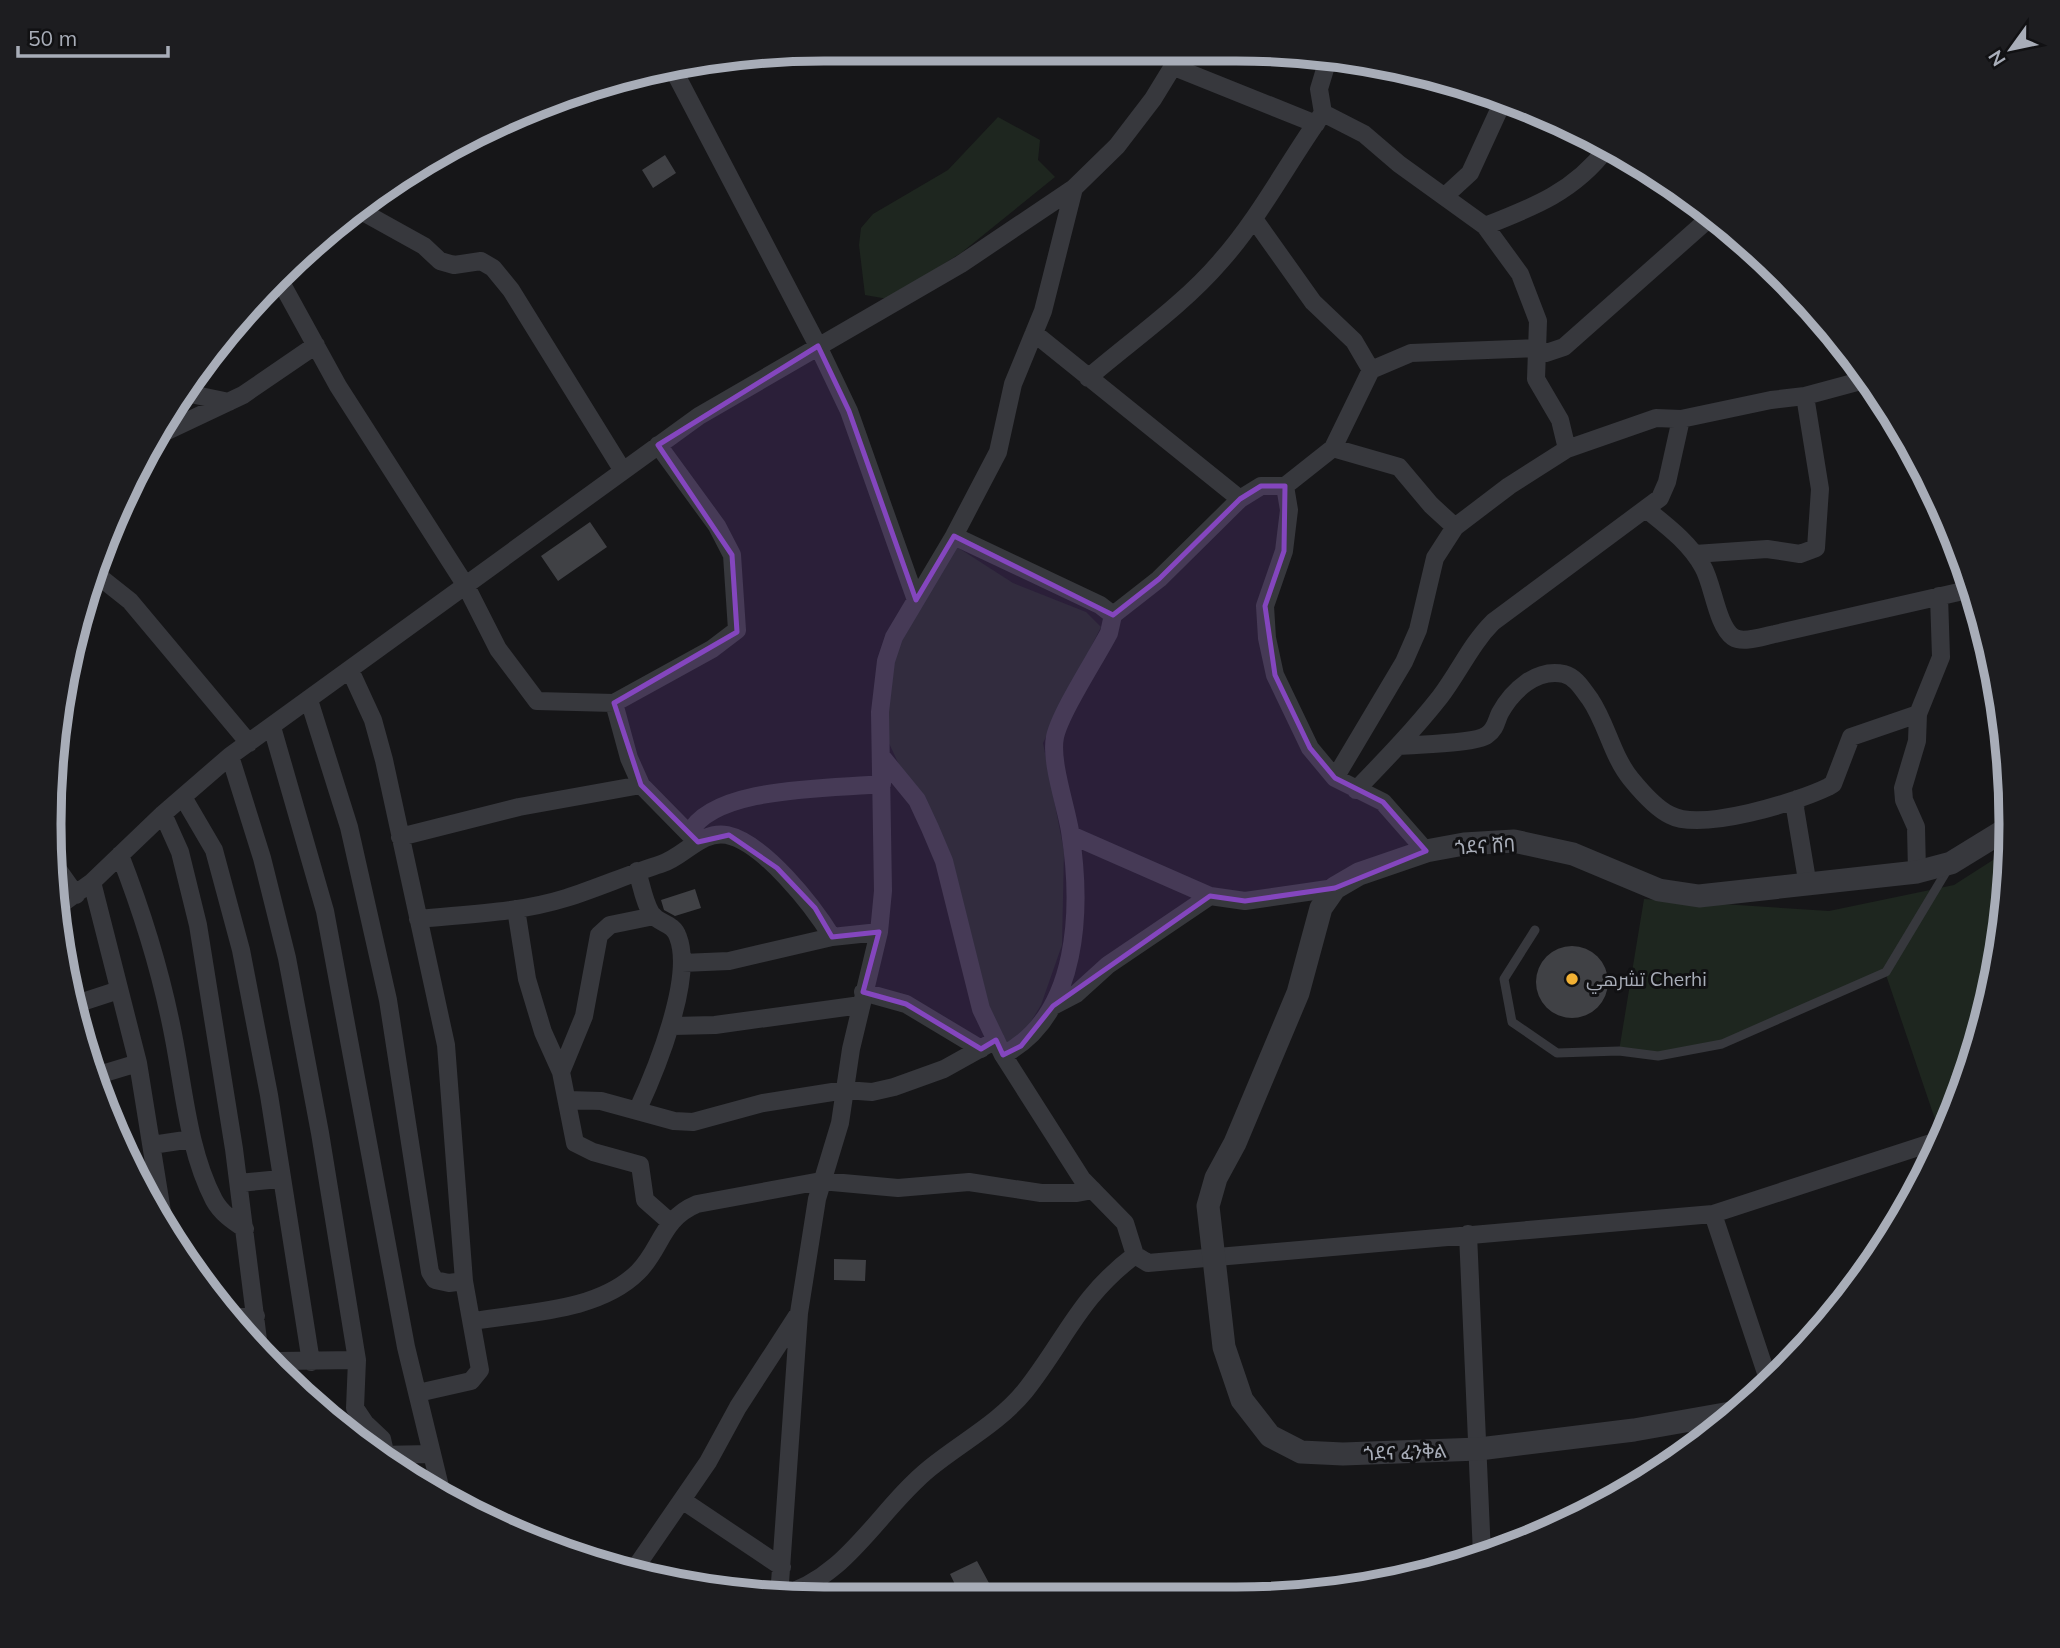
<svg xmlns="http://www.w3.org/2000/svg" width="2060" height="1648" font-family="Mulish,Cairo,'Noto Sans Ethiopic',sans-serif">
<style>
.green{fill:#1e261f}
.building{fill:#404145}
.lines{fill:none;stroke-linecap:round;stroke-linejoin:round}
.service{stroke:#37383d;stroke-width:9}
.minor{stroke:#37383d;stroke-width:18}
.tertiary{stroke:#37383d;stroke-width:23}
.marked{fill:#8446be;fill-opacity:0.2;stroke:#8446be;stroke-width:5;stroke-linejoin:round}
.poi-dot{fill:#f2b134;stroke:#111113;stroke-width:2.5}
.labels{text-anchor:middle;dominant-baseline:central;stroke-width:6;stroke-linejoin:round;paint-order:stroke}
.street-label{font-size:19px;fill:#a8adb8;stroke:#111113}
.poi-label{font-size:19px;fill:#a8adb8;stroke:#111113;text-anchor:start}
.rim{fill:none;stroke:#a8adb8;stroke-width:9}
</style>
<rect width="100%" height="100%" fill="#161618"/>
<!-- green -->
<path class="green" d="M998,117L1040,140L1038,160L1055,177L961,253L888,299L865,295L859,245L861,228L873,214L948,170Z
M957,547L1013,583L1086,612L1101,627L1043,743L1064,851L1062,945L1041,1005L1024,1033L1000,1047L941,855L881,726L890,650Z
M2007,851L2004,925L1970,1073L1946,1125L1938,1128L1885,972L1722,1044L1658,1056L1619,1051L1644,899L1829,911L1954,885Z"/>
<!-- building -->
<path class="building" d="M665,155L676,173L653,188L642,170Z
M590,522L607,547L558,581L541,556Z
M695,889L701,908L675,916L664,910L661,900Z
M1536 982a36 36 0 1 1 72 0a36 36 0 1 1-72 0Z
M834,1259L866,1260L865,1281L834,1280Z
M977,1561L989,1583L961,1597L950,1574Z"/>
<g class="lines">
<!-- service -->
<path class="service" d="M1535,930L1504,979L1512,1022L1557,1053L1619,1051L1658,1056L1722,1044L1886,972L1949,867"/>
<!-- minor -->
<path class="minor" d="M1329,56L1319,89L1323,113L1364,134L1399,164L1485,226L1520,274L1538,321L1536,379L1560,420L1567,449
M1174,67L1316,124
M673,69L818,346L849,411L916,600
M1445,196L1470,173L1504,99
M361,211L424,246L440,261L454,265L481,261L493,268L511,290L623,471
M1254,219L1313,302L1354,341L1371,370
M1485,226C1534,207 1575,191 1607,148
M277,275L338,386L466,586L498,649L537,701L614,703L712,649L737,630L732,555L717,526L658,445
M1034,333L1240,499
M1088,378C1131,341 1183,305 1220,262C1260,217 1288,162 1323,113
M186,393L229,402
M152,438L243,395L316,345
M1333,448L1399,467L1431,505L1455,527
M1285,486L1289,510L1284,551L1265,606L1267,638L1275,675L1310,748L1335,778L1383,802L1426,851
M1646,509C1667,526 1690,543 1703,567C1713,584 1717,626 1733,637C1743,644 1764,636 1775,634L1972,589
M954,536L1100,605L1113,615L1109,633C1096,658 1060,713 1055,737C1050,761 1066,806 1070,831C1082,907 1080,1015 1003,1055
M1695,554L1767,549L1800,554L1816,548L1820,489L1805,396
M96,574L130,601L249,743
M1113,615L1159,579L1240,499L1261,486H1285L1333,448L1371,370L1411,353L1538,348L1546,353L1564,347L1713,215
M350,670L373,720L384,760L446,1045L464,1281L480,1370L471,1381L418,1393
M309,700L349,827L388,1000L430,1272L435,1280L449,1283L464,1281
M614,703L629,758L641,785L695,840
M272,727L325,911L406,1347L442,1495
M1399,746C1418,744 1475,744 1487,735C1496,729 1496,721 1500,713C1512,691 1536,668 1564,674C1576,677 1583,690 1590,699C1607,724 1612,756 1631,779C1640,790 1657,809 1670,815C1701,832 1797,802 1828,787L1833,784L1851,737L1918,714
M230,756L262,858L287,958L320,1133L357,1360L355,1408L365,1423L382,1439L387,1461
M881,756L917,800L930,828L944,861L981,1009L1003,1055L1082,1179L1125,1223L1135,1255L1148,1263L1713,1214L1940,1140
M1335,778L1404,662L1418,630L1435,558L1455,527L1509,486L1567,449L1656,418L1681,419L1771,400L1805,396L1868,379
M1356,790C1385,760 1414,730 1440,697C1459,672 1471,644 1493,622L1660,498L1667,482L1681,419
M183,797L214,850L241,950L269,1095L311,1362
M1797,799L1795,808L1808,886
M163,814L180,852L198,925L234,1149L259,1348L269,1358L279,1361L357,1360
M689,834C712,785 834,789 882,784
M1071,835L1210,896L1245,901L1335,888
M400,837L519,807L641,785
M120,855C143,914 161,972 173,1034C184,1089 188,1150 214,1200C221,1213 233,1221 245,1229
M54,864L76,895
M637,871C641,883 644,902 651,913C658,924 673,922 678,937C694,978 656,1070 638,1109
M1917,872L1916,827L1904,800L1903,788L1917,741L1918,714L1941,657L1939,596
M92,882L138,1063L163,1218
M60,905L92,882L163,814L230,756L699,416L961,264L1074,188L1117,146L1153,99L1183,50
M516,909L527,979L543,1032L561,1072L575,1143L593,1152L640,1165L645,1200L670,1222
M418,919C467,914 518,913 566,898C598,888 629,874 661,864C684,857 701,830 727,835C764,843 813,906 832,937
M682,963L729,961L832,937L879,932
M863,992L906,1004L981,1049
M78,1003L90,1063
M73,1005L119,990
M1053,1006L1076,994L1108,965L1210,896
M673,1026L715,1025L861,1005
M561,1072L584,1016L599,935L610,925L654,916
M95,1076L138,1063
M568,1100L601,1101L674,1121L693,1122L763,1103L845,1090L872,1092L894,1087L944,1069L996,1040
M152,1145L192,1139
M239,1183L280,1179
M1713,1214L1769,1382
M1468,1234L1482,1555
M230,1318L256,1316
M474,1321C526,1312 598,1312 638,1272C662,1248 661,1219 697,1204L821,1181L898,1188L969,1182L1041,1193H1077L1093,1190
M378,1455L431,1454
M682,1500L782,1567
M631,1574L708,1462L738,1407L797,1316
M779,1596C847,1579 878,1510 930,1468C962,1442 999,1423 1025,1391C1066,1339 1079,1297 1135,1255
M779,1597L799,1313L817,1199L840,1123L851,1049L879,932L883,891L880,712L886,661L894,637L954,536L998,452L1013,384L1043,311L1074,188
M1233,1597L1242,1593L1351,1587"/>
<!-- tertiary -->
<path class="tertiary" d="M1736,1412L1634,1430L1479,1449L1343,1454L1301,1452L1270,1436L1242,1400L1224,1347L1208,1206L1216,1178L1235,1143L1298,993L1321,908L1335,888L1359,874L1426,851L1464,844L1514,841L1573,854L1659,890L1699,896L1917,872L1951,863L2008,828"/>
</g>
<!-- marked area -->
<path class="marked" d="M818,346L849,411L916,600L954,536L1113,615L1159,579L1240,499L1261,486H1285L1284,551L1265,606L1275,675L1310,748L1335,778L1383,802L1426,851L1335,888L1245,901L1210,896L1053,1006L1021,1046L1003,1055L996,1040L981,1049L906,1004L863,992L879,932L832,937L815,908L777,868L729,835L698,842L641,785L614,703L737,632L732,555L658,445Z"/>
<!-- markers -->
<circle class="poi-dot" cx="1572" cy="979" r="7"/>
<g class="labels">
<!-- street labels -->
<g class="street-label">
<text transform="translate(1485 846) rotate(-3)">ጎደና ሸባ</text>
<text transform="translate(1405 1452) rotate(-2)">ጎደና ፈንቅል</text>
</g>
<!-- poi labels -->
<g class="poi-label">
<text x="1586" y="979">تشرهي Cherhi</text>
</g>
</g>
<!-- crop -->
<path d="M0 0H2060V1648H0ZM824 61H1236A763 763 0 0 1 1999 824V824A763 763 0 0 1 1236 1587H824A763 763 0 0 1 61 824V824A763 763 0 0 1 824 61Z" fill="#1d1d20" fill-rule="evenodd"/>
<path class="rim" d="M824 61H1236A763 763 0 0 1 1999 824V824A763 763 0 0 1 1236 1587H824A763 763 0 0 1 61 824V824A763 763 0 0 1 824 61Z"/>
<!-- north arrow -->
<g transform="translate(2011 49) rotate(237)" stroke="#111113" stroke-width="5" paint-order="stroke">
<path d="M0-5L12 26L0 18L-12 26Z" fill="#a8adb8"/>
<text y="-10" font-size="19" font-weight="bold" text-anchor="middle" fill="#a8adb8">N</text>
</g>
<!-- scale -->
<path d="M18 46v10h150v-10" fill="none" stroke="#a8adb8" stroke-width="3.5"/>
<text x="28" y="46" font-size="21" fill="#a8adb8" stroke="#111113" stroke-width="5" paint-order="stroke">50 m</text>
</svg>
